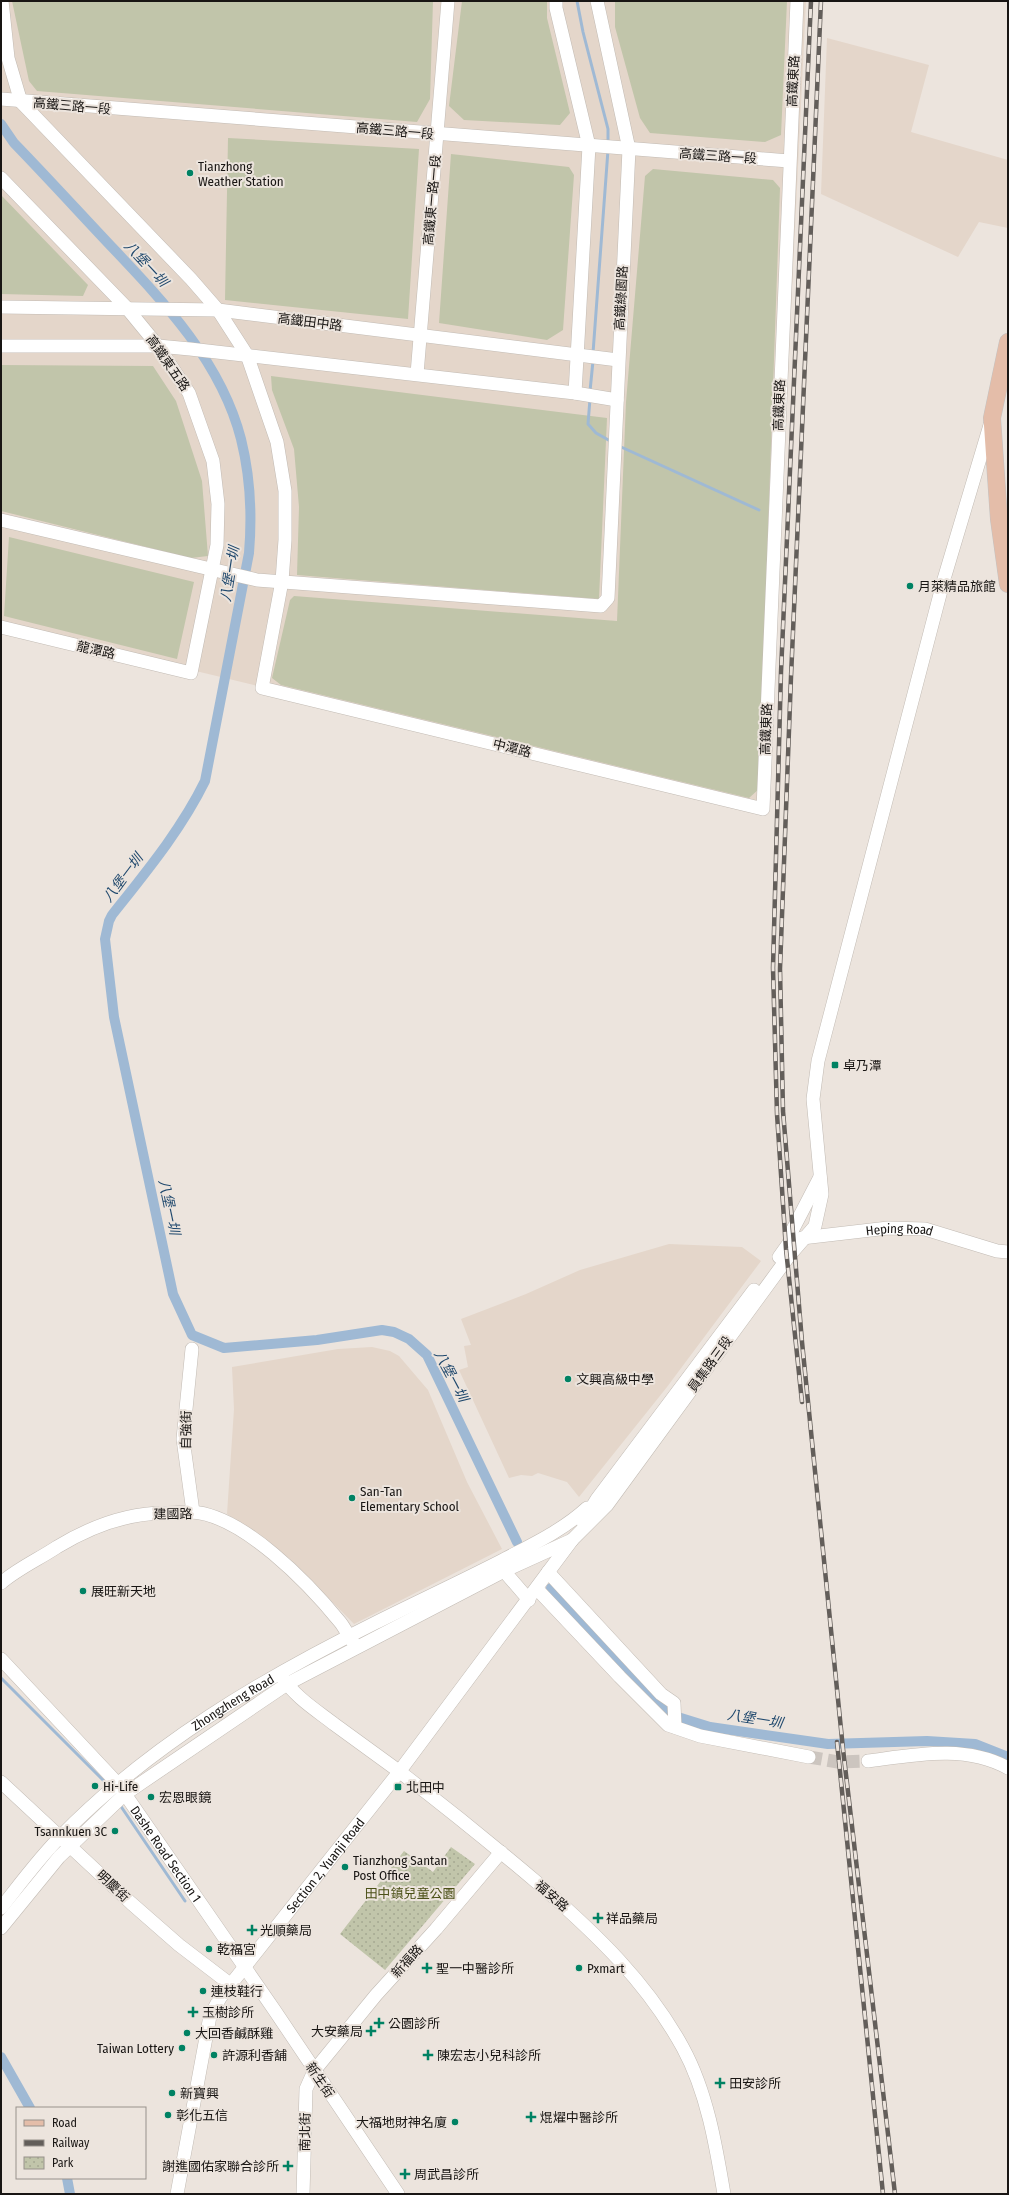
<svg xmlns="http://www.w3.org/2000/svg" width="1009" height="2195" font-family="'Fira Sans Condensed','Noto Sans TC',sans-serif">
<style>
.built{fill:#e4d6ca}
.green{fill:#c1c5aa}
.park{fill:url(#park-dots)}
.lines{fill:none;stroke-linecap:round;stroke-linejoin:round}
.stream{stroke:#9fb9d4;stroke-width:3}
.canal{stroke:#9fb9d4;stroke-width:10}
.minor-tunnel{stroke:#ccc5bf;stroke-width:13;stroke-dasharray:13 6;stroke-linecap:butt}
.minor-casing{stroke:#c2bbb4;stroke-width:14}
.major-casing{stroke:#c3c2c2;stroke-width:18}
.minor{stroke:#fff;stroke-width:13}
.major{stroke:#e4bda9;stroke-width:17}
.rail-casing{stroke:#635e5a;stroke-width:4.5}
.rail{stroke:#ece4dd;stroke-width:3;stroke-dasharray:9;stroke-linecap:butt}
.poi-dot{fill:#008263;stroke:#ece4dd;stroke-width:1.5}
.labels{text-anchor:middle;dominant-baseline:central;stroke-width:4;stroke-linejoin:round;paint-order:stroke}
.street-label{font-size:13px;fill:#181513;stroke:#ece4dd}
.poi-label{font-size:13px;fill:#181513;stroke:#ece4dd;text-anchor:start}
.park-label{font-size:13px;fill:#4b5017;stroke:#ece4dd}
.water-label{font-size:14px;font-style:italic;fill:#1f486d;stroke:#ece4dd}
</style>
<defs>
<pattern id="park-dots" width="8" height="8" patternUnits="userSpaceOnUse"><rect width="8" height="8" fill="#c1c5aa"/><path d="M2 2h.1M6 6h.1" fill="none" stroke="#a5a891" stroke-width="1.8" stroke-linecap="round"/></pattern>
</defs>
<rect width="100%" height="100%" fill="#ece4dd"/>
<!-- built -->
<path class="built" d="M1,1H806L767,809L1,624Z
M827,38L929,65L911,132L1008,160V228L979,222L958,257L821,194Z
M669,1244L742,1247L761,1261L667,1387L579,1497L567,1482L538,1473L532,1476L521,1475L509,1478L459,1370L468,1367L464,1346L471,1345L461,1319L526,1294L580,1270Z
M372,1347L390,1351L399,1356L428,1390L467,1482L502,1549L354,1624L289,1558L227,1514L234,1409L232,1367L338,1349Z"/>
<!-- green -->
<path class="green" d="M12,1H433L430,99L417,122L37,91L29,81Z
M462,1H547V18L570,113L560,125L464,120L449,106Z
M615,1H787L781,135L765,142L650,133L640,118L615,27Z
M228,138L419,149L408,319L225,300Z
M451,154L569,167L574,175L563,330L547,340L439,323Z
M653,169L773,180L780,188L759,789L749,798L281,685L272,678L290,600L294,596L617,621L626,402L645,176Z
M1,195L88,285L83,296L1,294Z
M1,365L153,366L176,401L202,481L208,556L191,558L1,511Z
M271,376L607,418L599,599L297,575L299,507L294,449L272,390Z
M9,537L194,582L177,659L4,616Z"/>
<!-- park -->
<path class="park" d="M451,1847L475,1864L385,1970L340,1934L404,1851L433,1872Z"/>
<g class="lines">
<!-- stream -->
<path class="stream" d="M577,1L583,32L608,129V144
M593,353L608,150
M590,391L593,361
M590,399L588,424L596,433L612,442
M619,446L759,510
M1,1678L103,1780L109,1788
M120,1805L185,1901"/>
<!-- canal -->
<path class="canal" d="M1,124L14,143C46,176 77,210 109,244C163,301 221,361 241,439C250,475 252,517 249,553L205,781C181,830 146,872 112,915L109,921L105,939L114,1017L173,1294L192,1335L224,1348L317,1340L382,1330L394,1332L409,1339L427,1355L517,1542
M551,1588L668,1714L710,1727L828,1744L927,1741L975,1744L1008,1757
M1,2057L30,2108
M67,2178L70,2194"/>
<!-- minor-tunnel -->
<path class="minor-tunnel" d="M809,1757L838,1762L868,1761"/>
<defs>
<g id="minor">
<path d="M2,1L8,58L21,102L191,279L218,310L247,355L277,442L285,491V540L282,581L262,688L763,809L797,1"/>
<path d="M556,1V8L589,146L575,393"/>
<path d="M1,99L789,161"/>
<path d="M1,178L126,307L158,346L189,393L213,461L218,504L217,545L191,673L1,627"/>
<path d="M1,307L218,310L618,360"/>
<path d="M1,346H158L190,349L575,393L617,400"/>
<path d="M417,374L448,1"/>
<path d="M1,520L257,580L601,606L608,598L629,149L597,1"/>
<path id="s1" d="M802,1238L888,1228L925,1229L997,1251L1008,1252"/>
<path d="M779,1257L789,1243L793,1229L820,1177"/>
<path d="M192,1349L183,1439L193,1512"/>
<path d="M583,1522L597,1499L754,1290"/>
<path d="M504,1571L529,1600"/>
<path d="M548,1572L661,1694L674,1703L675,1727"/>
<path d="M1,1583C17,1569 39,1559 57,1547C90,1527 126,1513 165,1513C174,1513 183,1512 192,1512C243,1515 309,1584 340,1622C345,1628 348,1636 353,1642"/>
<path d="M537,1589L620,1677L668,1725L700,1736L809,1757"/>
<path id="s2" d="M1,1659L118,1784L275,2011L398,2194"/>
<path d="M282,1677C295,1697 316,1710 334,1724C356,1740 378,1756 400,1772C447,1808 494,1846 540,1885C596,1934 647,1982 683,2048C707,2092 716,2146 724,2194"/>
<path d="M868,1761C914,1755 965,1744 1008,1768"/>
<path d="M1,1782L131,1903L179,1945L230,1984"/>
<path id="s3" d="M1,1908C20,1884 39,1858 61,1836C150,1745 262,1679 375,1623C417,1602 460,1582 501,1561C531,1545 562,1531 587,1508"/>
<path d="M1,1928L59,1857L125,1794L287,1684L504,1571L572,1540L607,1505L789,1256L815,1226L822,1194L813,1099L818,1061L944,579L990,425"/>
<path id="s4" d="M177,2194L210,2016L220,1998L399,1772L572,1540"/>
<path d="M303,2194L306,2089L314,2071L376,1995L436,1929L501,1852"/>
</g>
<path id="major" d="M1008,342L992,418L999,519L1008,584"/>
</defs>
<!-- minor casing -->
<use href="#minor" class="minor-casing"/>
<!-- major casing -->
<use href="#major" class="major-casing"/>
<!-- minor -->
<use href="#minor" class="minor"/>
<!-- major -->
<use href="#major" class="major"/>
<defs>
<path id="rail" d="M821,1L791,677L780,969L783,1111L802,1342L843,1749L895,2194
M802,1402L786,1249L777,1114L773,968L781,672L811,1
M837,1742L883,2194"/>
</defs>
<!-- rail casing -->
<use href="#rail" class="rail-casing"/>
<!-- rail -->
<use href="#rail" class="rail"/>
</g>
<!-- markers -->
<g class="poi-dot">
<circle cx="190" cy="173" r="4"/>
<circle cx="910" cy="586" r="4"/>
<rect x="831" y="1061" width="8" height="8" rx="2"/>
<circle cx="568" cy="1379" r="4"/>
<circle cx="352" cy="1498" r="4"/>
<circle cx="83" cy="1591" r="4"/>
<circle cx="95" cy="1786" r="4"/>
<rect x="394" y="1783" width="8" height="8" rx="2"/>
<circle cx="151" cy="1797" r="4"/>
<circle cx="115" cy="1831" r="4"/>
<circle cx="345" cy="1867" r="4"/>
<path d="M596 1912h4v4h4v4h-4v4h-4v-4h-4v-4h4z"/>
<path d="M250 1924h4v4h4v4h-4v4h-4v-4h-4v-4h4z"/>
<circle cx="209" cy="1949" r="4"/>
<path d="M425 1962h4v4h4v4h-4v4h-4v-4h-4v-4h4z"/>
<circle cx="579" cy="1968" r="4"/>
<circle cx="203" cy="1991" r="4"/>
<path d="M191 2006h4v4h4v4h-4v4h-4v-4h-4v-4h4z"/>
<path d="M377 2017h4v4h4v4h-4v4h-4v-4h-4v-4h4z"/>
<path d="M369 2025h4v4h4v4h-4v4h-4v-4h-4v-4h4z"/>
<circle cx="187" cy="2033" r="4"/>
<circle cx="182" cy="2048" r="4"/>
<circle cx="214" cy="2055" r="4"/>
<path d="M426 2049h4v4h4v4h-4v4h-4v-4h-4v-4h4z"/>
<path d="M718 2077h4v4h4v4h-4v4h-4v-4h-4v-4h4z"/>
<circle cx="172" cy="2093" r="4"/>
<circle cx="168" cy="2115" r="4"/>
<path d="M529 2111h4v4h4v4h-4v4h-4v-4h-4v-4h4z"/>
<circle cx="455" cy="2122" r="4"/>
<path d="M286 2160h4v4h4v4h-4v4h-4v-4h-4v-4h4z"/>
<path d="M403 2168h4v4h4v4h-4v4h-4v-4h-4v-4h4z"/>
</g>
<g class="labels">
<!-- street labels -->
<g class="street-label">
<text transform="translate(793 81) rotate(-87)">高鐵東路</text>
<text transform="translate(72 106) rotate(5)">高鐵三路一段</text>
<text transform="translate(395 131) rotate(5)">高鐵三路一段</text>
<text transform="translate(718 156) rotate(4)">高鐵三路一段</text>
<text transform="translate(432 200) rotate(-85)">高鐵東一路一段</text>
<text transform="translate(621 298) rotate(-87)">高鐵綠園路</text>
<text transform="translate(310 322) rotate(7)">高鐵田中路</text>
<text transform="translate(168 363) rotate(55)">高鐵東五路</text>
<text transform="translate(779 405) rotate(-88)">高鐵東路</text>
<text transform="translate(96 650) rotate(13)">龍潭路</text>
<text transform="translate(766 729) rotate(-88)">高鐵東路</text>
<text transform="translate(512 748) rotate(14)">中潭路</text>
<text stroke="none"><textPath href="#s1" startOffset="98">Heping Road</textPath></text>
<text transform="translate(710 1364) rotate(-54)">員集路三段</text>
<text transform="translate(186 1430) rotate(-89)">自強街</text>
<text transform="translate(173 1514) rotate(-1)">建國路</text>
<text stroke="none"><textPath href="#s3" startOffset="312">Zhongzheng Road</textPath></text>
<text stroke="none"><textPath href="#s2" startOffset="256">Dashe Road Section 1</textPath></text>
<text stroke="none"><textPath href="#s4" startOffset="371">Section 2, Yuanji Road</textPath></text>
<text transform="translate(113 1886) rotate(43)">明慶街</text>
<text transform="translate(552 1896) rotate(41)">福安路</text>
<text transform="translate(407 1961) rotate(-48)">新福路</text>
<text transform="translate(320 2080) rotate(56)">新生街</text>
<text transform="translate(305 2132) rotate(-89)">南北街</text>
</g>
<!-- poi labels -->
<g class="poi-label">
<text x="198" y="166">Tianzhong<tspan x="198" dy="15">Weather Station</tspan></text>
<text x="918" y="586">月萊精品旅館</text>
<text x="843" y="1065">卓乃潭</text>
<text x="576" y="1379">文興高級中學</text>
<text x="360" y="1491">San-Tan<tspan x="360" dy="15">Elementary School</tspan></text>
<text x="91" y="1591">展旺新天地</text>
<text x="103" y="1786">Hi-Life</text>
<text x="406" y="1787">北田中</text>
<text x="159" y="1797">宏恩眼鏡</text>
<text x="107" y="1831" text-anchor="end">Tsannkuen 3C</text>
<text x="353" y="1860">Tianzhong Santan<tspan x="353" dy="15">Post Office</tspan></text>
<text x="606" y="1918">祥品藥局</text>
<text x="260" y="1930">光順藥局</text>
<text x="217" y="1949">乾福宮</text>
<text x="436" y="1968">聖一中醫診所</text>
<text x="587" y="1968">Pxmart</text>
<text x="211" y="1991">連枝鞋行</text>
<text x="202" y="2012">玉樹診所</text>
<text x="388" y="2023">公園診所</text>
<text x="363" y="2031" text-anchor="end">大安藥局</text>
<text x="195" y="2033">大回香鹹酥雞</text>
<text x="174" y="2048" text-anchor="end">Taiwan Lottery</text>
<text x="222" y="2055">許源利香舖</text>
<text x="437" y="2055">陳宏志小兒科診所</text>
<text x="729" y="2083">田安診所</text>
<text x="180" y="2093">新寶興</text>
<text x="176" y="2115">彰化五信</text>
<text x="540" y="2117">焜燿中醫診所</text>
<text x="447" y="2122" text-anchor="end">大福地財神名廈</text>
<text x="279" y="2166" text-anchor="end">謝進國佑家聯合診所</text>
<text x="414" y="2174">周武昌診所</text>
</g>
<!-- park labels -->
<g class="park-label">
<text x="410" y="1893">田中鎮兒童公園</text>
</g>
<!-- water labels -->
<g class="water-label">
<text transform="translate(146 264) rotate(47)">八堡一圳</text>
<text transform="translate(230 574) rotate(-81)">八堡一圳</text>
<text transform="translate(123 878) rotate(-53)">八堡一圳</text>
<text transform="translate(169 1207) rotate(78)">八堡一圳</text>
<text transform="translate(451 1376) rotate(62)">八堡一圳</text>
<text transform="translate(755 1719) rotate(9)">八堡一圳</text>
</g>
</g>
<!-- border -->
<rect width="1009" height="2195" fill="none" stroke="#181513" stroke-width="4"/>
<!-- legend -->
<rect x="16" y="2107" width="130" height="72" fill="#ece4dd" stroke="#97918c"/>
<rect x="24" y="2120" width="20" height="6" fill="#e4bda9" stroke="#97918c"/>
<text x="52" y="2127" font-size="12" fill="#181513">Road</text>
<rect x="24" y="2140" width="20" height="6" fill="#635e5a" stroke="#97918c"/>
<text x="52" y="2147" font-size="12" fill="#181513">Railway</text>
<rect x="24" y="2157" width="20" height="12" fill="url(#park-dots)" stroke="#97918c"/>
<text x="52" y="2167" font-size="12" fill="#181513">Park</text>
</svg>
